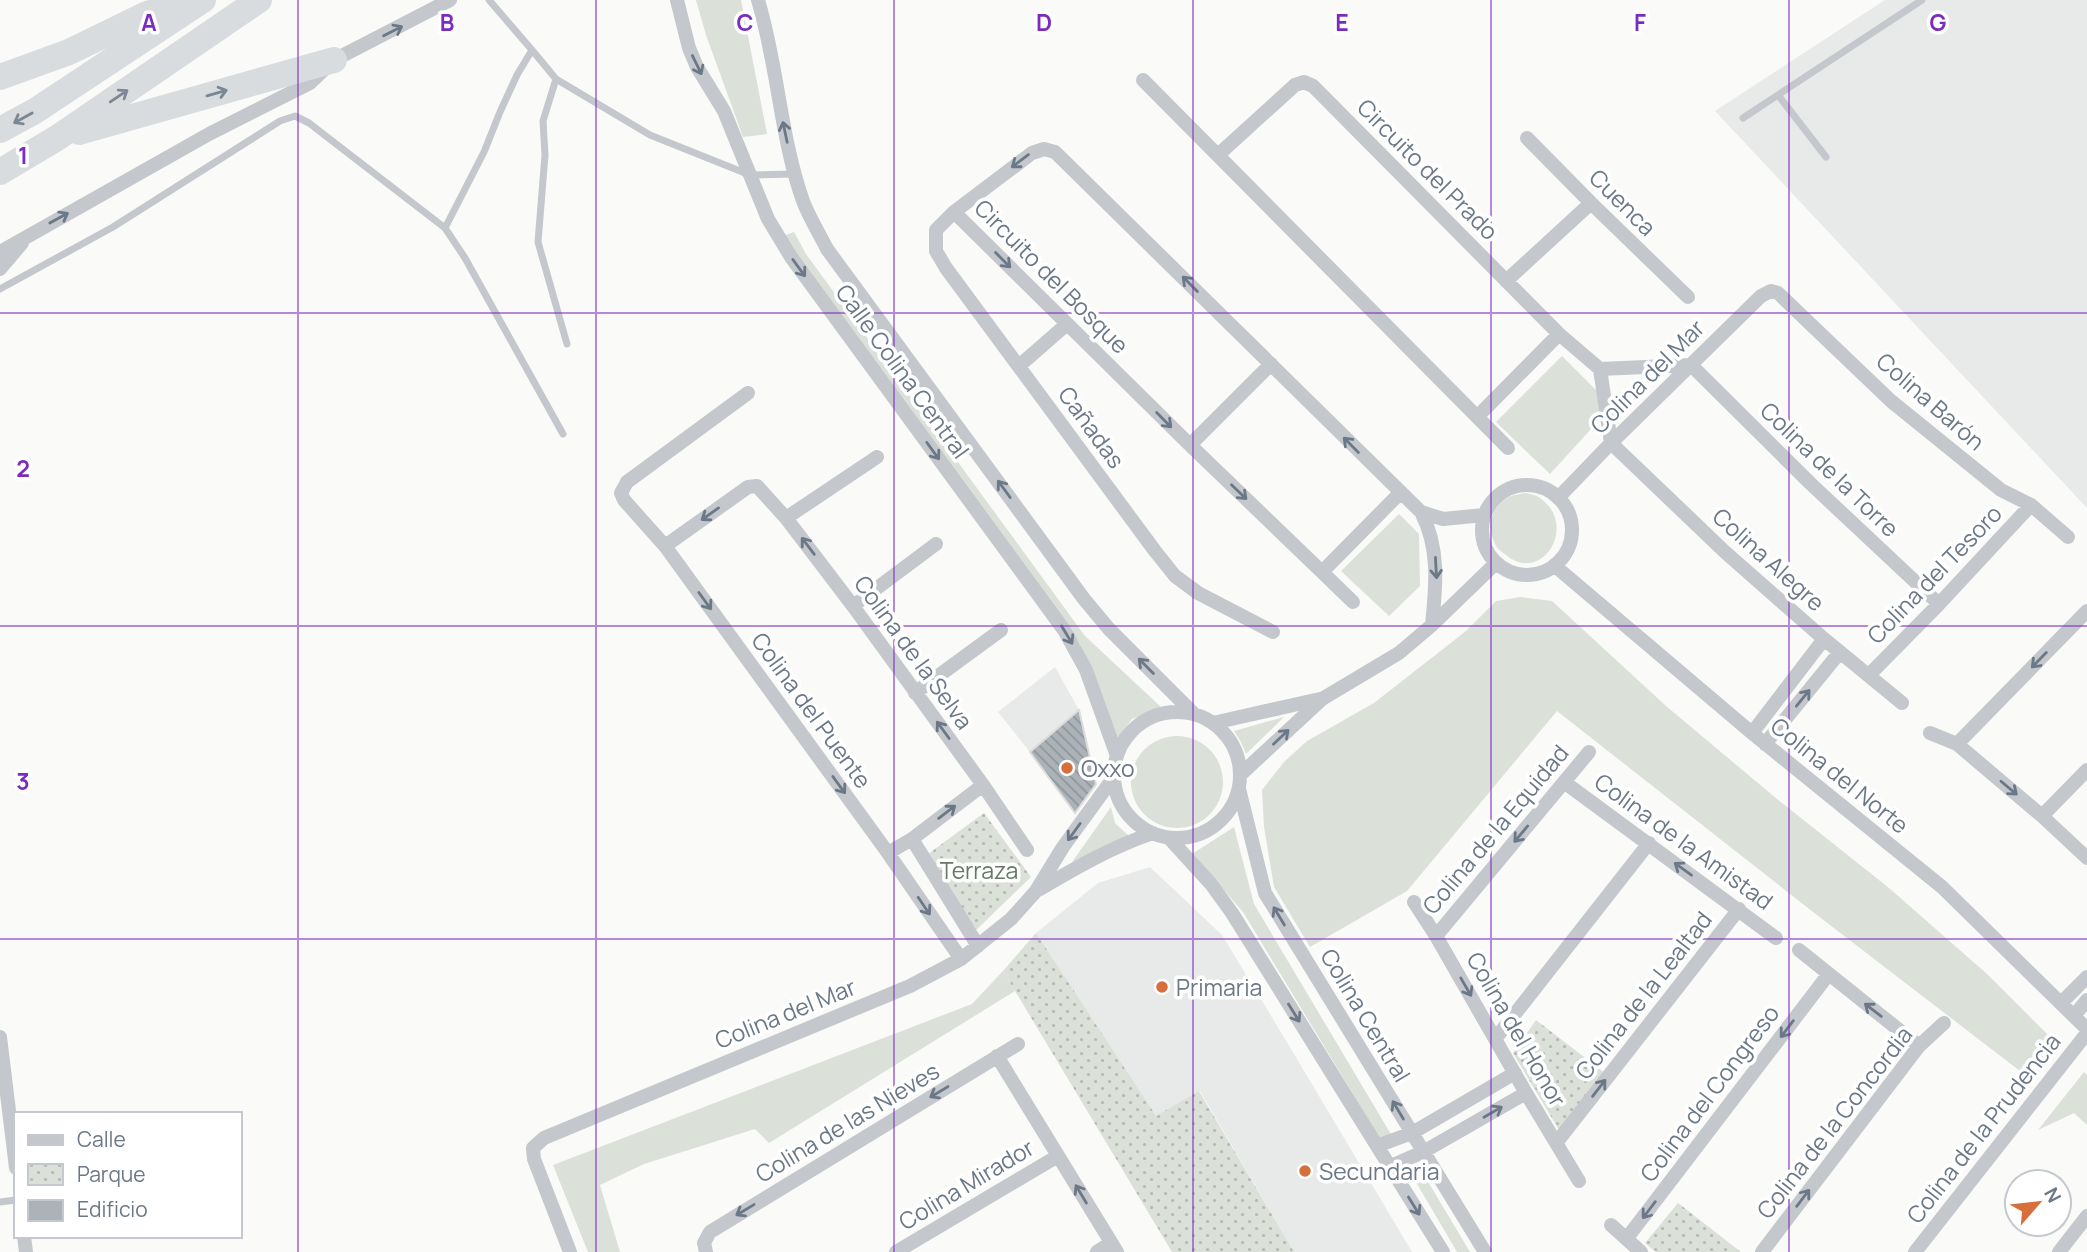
<svg xmlns="http://www.w3.org/2000/svg" width="2087" height="1252" font-family="Manrope,sans-serif">
<style>
.built{fill:#e8e9e9}
.green{fill:#dbe0d9}
.park{fill:url(#park-dots)}
.building{fill:url(#building-back-hatch);stroke:#dcdcda;stroke-width:2}
.lines{fill:none;stroke-linecap:round;stroke-linejoin:round}
.service{stroke:#c4c7cb;stroke-width:7}
.minor{stroke:#c4c7cb;stroke-width:14}
.motorway{stroke:#d8dcdf;stroke-width:26}
.oneway{stroke:#6b7887}
.oneway2{stroke:#7b8794}
.grid{fill:none;stroke:#7b2cbf;stroke-width:2;stroke-opacity:0.55}
.poi-dot{fill:#d66f3b;stroke:#fff;stroke-width:2.5}
.labels{text-anchor:middle;dominant-baseline:central;stroke-width:7;stroke-linejoin:round;paint-order:stroke}
.street-label{font-size:23px;fill:#6b7887;stroke:#fff}
.poi-label{font-size:23px;fill:#6b7887;stroke:#fff;text-anchor:start}
.park-label{font-size:23px;fill:#677966;stroke:#fff}
.grid-label{font-size:23px;text-anchor:middle;font-weight:bold;fill:#7b2cbf;stroke:#fff;stroke-width:7;stroke-linejoin:round;paint-order:stroke}
</style>
<defs>
<pattern id="park-dots" width="8" height="8" patternUnits="userSpaceOnUse" patternTransform="scale(1.75)"><rect width="8" height="8" fill="#dbe0d9"/><path d="M2 2h.1M6 6h.1" fill="none" stroke="#b6bab6" stroke-width="1.8" stroke-linecap="round"/></pattern>
<pattern id="building-back-hatch" width="6" height="6" patternUnits="userSpaceOnUse" patternTransform="scale(1.75)"><rect width="6" height="6" fill="#abb2b8"/><path d="M-1 5l2 2M0 0l6 6M5-1l2 2" fill="none" stroke="#8f969b"/></pattern>
</defs>
<rect width="100%" height="100%" fill="#fafaf8"/>
<!-- built -->
<path class="built" d="M1885,0H2087V508L1715,111Z
M1055,667L1079,710L1030,752L998,712Z
M1150,867L1222,935L1285,1039L1412,1252H1294L1200,1091L1156,1117L1036,933L1098,883Z"/>
<!-- green -->
<path class="green" d="M696,0H741L767,134L743,137L706,35Z
M794,232L806,254L1085,636L1162,708L1132,719L1118,738L1080,644L798,261L783,236Z
M1562,356L1612,406L1550,474L1496,422Z
M1525,493C1530,494 1536,495 1540,498C1579,525 1542,585 1506,555C1502,552 1497,549 1495,544C1486,525 1490,508 1509,497C1513,495 1520,494 1525,493Z
M1399,514L1419,534L1420,586L1389,616L1341,571Z
M1521,597L1552,601L1666,706L1777,799L1889,888L1987,974L2061,1048L2033,1081L1813,912L1557,711L1407,891L1310,947L1274,887L1264,827L1262,790L1284,762L1307,741L1374,703L1466,631L1496,601Z
M1284,717L1246,754L1241,742L1234,731Z
M1131 782a46 46 0 1 1 92 0a46 46 0 1 1-92 0Z
M1111,807L1115,823L1131,838L1072,862Z
M1234,827L1254,904L1392,1136L1382,1142L1243,912L1192,854Z
M1003,971L1015,991L769,1143L755,1129L644,1164L600,1185L620,1252H588L553,1165L972,1004Z
M2084,1072L2087,1075V1125L2074,1113L2038,1130Z
M1418,1165L1470,1252H1457L1410,1172Z"/>
<!-- park -->
<path class="park" d="M984,813L1031,877L973,933L924,857Z
M1036,933L1156,1116L1199,1091L1294,1252H1172L1003,971Z
M1536,1020L1606,1074L1559,1130L1513,1053Z
M1678,1203L1741,1252H1656L1645,1243Z"/>
<!-- building -->
<path class="building" d="M1079,710L1096,784L1075,813L1030,752Z"/>
<g class="lines">
<!-- service -->
<path class="service" d="M532,50L556,79L650,135L750,175L794,174
M556,79L543,121L545,155L538,242L567,344
M1778,95L1826,157
M1743,118L1922,0
M445,228L484,152L500,112L517,75L532,50L489,0
M0,289L113,227L280,121L295,116L309,123L445,228L465,258L563,434
M0,1202L16,1200"/>
<!-- minor -->
<path class="minor" d="M677,0L689,48L697,67L724,111L768,219L791,257L1064,630L1086,670L1117,756
M758,0C778,66 780,136 803,201C809,217 819,233 827,249L1084,599L1109,629L1194,714
M1143,80L1508,448
M1527,138L1591,203L1688,297
M1218,155L1295,85L1304,82L1313,86L1559,334L1600,369L1611,443L1725,552L1824,639L1902,703
M954,212L1190,445L1322,572L1400,493
M0,252L209,134L310,83L334,60L450,0
M0,269L22,243
M1506,281L1591,203
M1019,366L1067,324
M1600,369L1691,365L1811,484L1939,604
M748,393L627,482L621,493L624,500L665,546L888,853L961,959
M1478,416L1559,334
M1190,445L1271,364
M1482 530a45 45 0 1 1 90 0a45 45 0 1 1-90 0Z
M1558,498L1611,443L1761,296L1771,291L1778,293L1891,401L2001,490L2031,505L2068,537
M1421,512L1443,519L1484,515
M786,518L877,457
M665,546L748,487L757,486L786,518L853,606L983,785L1027,850
M1555,566L1752,733L1942,887L2087,1029
M1322,572L1353,602
M853,606L936,544
M1273,632L1198,593L1175,576L1155,551L946,268L936,251V230L954,212L1032,153L1044,149L1055,152L1421,512C1440,548 1436,586 1432,625
M1869,675L1939,604L2031,505
M915,693L1001,630
M1114 775a63 63 0 1 1 126 0a63 63 0 1 1-126 0Z
M1213,723L1320,699
M1752,733L1824,639
M1930,733L1957,744L2042,816L2087,858
M1765,744L1840,652
M1957,744L2087,611
M1240,775L1322,699L1399,653L1432,625L1496,563
M1564,782L1776,938
M1239,789L1265,893L1485,1252
M2042,816L2087,770
M1169,838L1211,884L1232,913L1443,1252
M912,839L978,946
M888,853L912,839L983,785
M1040,889C1077,867 1112,847 1153,833
M1414,902L1436,936L1526,1093L1579,1181
M1436,936L1589,752
M1799,950L1919,1046
M2061,1003L2087,977
M2074,1016L2087,1000
M0,1037L16,1168
M1496,1038L1649,843
M997,1056L1117,1252
M1557,1142L1739,909
M1377,1146L1412,1133L1515,1073
M1389,1167L1423,1152L1526,1093
M1611,1225L1641,1252
M24,1236L26,1252
M1627,1238L1828,975
M570,1252L534,1159L533,1148L544,1138L910,986L961,959L1011,919L1036,891L1063,847L1114,777
M706,1252L704,1243L710,1232L1018,1044
M896,1252L1058,1156
M1097,1252L1111,1243
M1762,1252L1919,1046L1944,1023
M1915,1252L2087,1033
M2059,1252L2087,1216"/>
<!-- motorway -->
<path class="motorway" d="M0,77L69,52L147,14L183,4
M0,130L35,111L203,0
M79,132L334,60
M0,172L57,138L259,0"/>
</g>
<!-- one-way arrows -->
<defs><path id="oneway-shaft" d="M-6 0H5M1.5-3L5.5 0L1.5 3" fill="none" stroke-width="1.6" stroke-linecap="round" stroke-linejoin="round" transform="scale(1.75)"/></defs>
<g class="oneway">
<use href="#oneway-shaft" transform="translate(393 31) rotate(-27)"/>
<use href="#oneway-shaft" transform="translate(697 65) rotate(64)"/>
<use href="#oneway-shaft" transform="translate(785 132) rotate(-102)"/>
<use href="#oneway-shaft" transform="translate(1020 161) rotate(143)"/>
<use href="#oneway-shaft" transform="translate(59 218) rotate(-29)"/>
<use href="#oneway-shaft" transform="translate(1003 260) rotate(45)"/>
<use href="#oneway-shaft" transform="translate(799 268) rotate(54)"/>
<use href="#oneway-shaft" transform="translate(1190 284) rotate(-135)"/>
<use href="#oneway-shaft" transform="translate(1164 420) rotate(45)"/>
<use href="#oneway-shaft" transform="translate(1351 445) rotate(-135)"/>
<use href="#oneway-shaft" transform="translate(933 451) rotate(54)"/>
<use href="#oneway-shaft" transform="translate(1004 489) rotate(-126)"/>
<use href="#oneway-shaft" transform="translate(1239 492) rotate(44)"/>
<use href="#oneway-shaft" transform="translate(710 514) rotate(145)"/>
<use href="#oneway-shaft" transform="translate(808 546) rotate(-127)"/>
<use href="#oneway-shaft" transform="translate(1436 568) rotate(87)"/>
<use href="#oneway-shaft" transform="translate(705 601) rotate(54)"/>
<use href="#oneway-shaft" transform="translate(1067 635) rotate(59)"/>
<use href="#oneway-shaft" transform="translate(2039 660) rotate(134)"/>
<use href="#oneway-shaft" transform="translate(1146 666) rotate(-135)"/>
<use href="#oneway-shaft" transform="translate(1803 698) rotate(-51)"/>
<use href="#oneway-shaft" transform="translate(943 730) rotate(-126)"/>
<use href="#oneway-shaft" transform="translate(1281 737) rotate(-43)"/>
<use href="#oneway-shaft" transform="translate(839 785) rotate(54)"/>
<use href="#oneway-shaft" transform="translate(2009 788) rotate(40)"/>
<use href="#oneway-shaft" transform="translate(947 812) rotate(-37)"/>
<use href="#oneway-shaft" transform="translate(1074 832) rotate(126)"/>
<use href="#oneway-shaft" transform="translate(1521 834) rotate(130)"/>
<use href="#oneway-shaft" transform="translate(1683 869) rotate(-144)"/>
<use href="#oneway-shaft" transform="translate(924 906) rotate(56)"/>
<use href="#oneway-shaft" transform="translate(1279 916) rotate(-121)"/>
<use href="#oneway-shaft" transform="translate(1466 987) rotate(60)"/>
<use href="#oneway-shaft" transform="translate(1873 1010) rotate(-142)"/>
<use href="#oneway-shaft" transform="translate(1294 1013) rotate(58)"/>
<use href="#oneway-shaft" transform="translate(1787 1029) rotate(127)"/>
<use href="#oneway-shaft" transform="translate(1599 1088) rotate(-52)"/>
<use href="#oneway-shaft" transform="translate(939 1092) rotate(149)"/>
<use href="#oneway-shaft" transform="translate(1398 1110) rotate(-121)"/>
<use href="#oneway-shaft" transform="translate(1493 1112) rotate(-30)"/>
<use href="#oneway-shaft" transform="translate(1081 1194) rotate(-121)"/>
<use href="#oneway-shaft" transform="translate(1803 1198) rotate(-53)"/>
<use href="#oneway-shaft" transform="translate(1414 1206) rotate(58)"/>
<use href="#oneway-shaft" transform="translate(745 1210) rotate(149)"/>
<use href="#oneway-shaft" transform="translate(1649 1210) rotate(127)"/>
</g>
<g class="oneway2">
<use href="#oneway-shaft" transform="translate(217 93) rotate(-16)"/>
<use href="#oneway-shaft" transform="translate(119 96) rotate(-34)"/>
<use href="#oneway-shaft" transform="translate(23 118) rotate(151)"/>
</g>
<!-- grid -->
<path class="grid" d="M298,0V1252M596,0V1252M894,0V1252M1193,0V1252M1491,0V1252M1789,0V1252M0,313H2087M0,626H2087M0,939H2087"/>
<!-- markers -->
<g class="poi-dot">
<circle cx="1067" cy="768" r="7"/>
<circle cx="1162" cy="987" r="7"/>
<circle cx="1305" cy="1171" r="7"/>
</g>
<g class="labels">
<!-- street labels -->
<g class="street-label">
<text transform="translate(1428 169) rotate(45)">Circuito del Prado</text>
<text transform="translate(1623 202) rotate(45)">Cuenca</text>
<text transform="translate(1052 276) rotate(45)">Circuito del Bosque</text>
<text transform="translate(903 371) rotate(54)">Calle Colina Central</text>
<text transform="translate(1647 376) rotate(-45)">Colina del Mar</text>
<text transform="translate(1931 401) rotate(41)">Colina Barón</text>
<text transform="translate(1092 427) rotate(54)">Cañadas</text>
<text transform="translate(1830 469) rotate(44)">Colina de la Torre</text>
<text transform="translate(1769 559) rotate(42)">Colina Alegre</text>
<text transform="translate(1934 574) rotate(-46)">Colina del Tesoro</text>
<text transform="translate(914 652) rotate(54)">Colina de la Selva</text>
<text transform="translate(812 710) rotate(54)">Colina del Puente</text>
<text transform="translate(1840 775) rotate(39)">Colina del Norte</text>
<text transform="translate(1495 829) rotate(-50)">Colina de la Equidad</text>
<text transform="translate(1684 841) rotate(36)">Colina de la Amistad</text>
<text transform="translate(1643 995) rotate(-52)">Colina de la Lealtad</text>
<text transform="translate(785 1013) rotate(-22)">Colina del Mar</text>
<text transform="translate(1366 1015) rotate(59)">Colina Central</text>
<text transform="translate(1517 1029) rotate(60)">Colina del Honor</text>
<text transform="translate(1709 1093) rotate(-53)">Colina del Congreso</text>
<text transform="translate(847 1122) rotate(-31)">Colina de las Nieves</text>
<text transform="translate(1834 1122) rotate(-52)">Colina de la Concordia</text>
<text transform="translate(1983 1128) rotate(-52)">Colina de la Prudencia</text>
<text transform="translate(966 1184) rotate(-31)">Colina Mirador</text>
</g>
<!-- poi labels -->
<g class="poi-label">
<text x="1081" y="768">Oxxo</text>
<text x="1176" y="987">Primaria</text>
<text x="1319" y="1171">Secundaria</text>
</g>
<!-- park labels -->
<g class="park-label">
<text x="979" y="870">Terraza</text>
</g>
</g>
<g class="grid-label">
<text x="149" y="31">A</text>
<text x="447" y="31">B</text>
<text x="745" y="31">C</text>
<text x="1044" y="31">D</text>
<text x="1342" y="31">E</text>
<text x="1640" y="31">F</text>
<text x="1938" y="31">G</text>
<text x="23" y="164">1</text>
<text x="23" y="477">2</text>
<text x="23" y="790">3</text>
</g>
<!-- legend -->
<rect x="14" y="1112" width="228" height="126" fill="#ffffff" stroke="#c4c9cf" stroke-width="2"/>
<rect x="28" y="1135" width="35" height="10" fill="#c4c7cb" stroke="#c4c9cf" stroke-width="2"/>
<text x="77" y="1147" font-size="21" fill="#6b7887">Calle</text>
<rect x="28" y="1164" width="35" height="21" fill="url(#park-dots)" stroke="#c4c9cf" stroke-width="2"/>
<text x="77" y="1182" font-size="21" fill="#6b7887">Parque</text>
<rect x="28" y="1200" width="35" height="21" fill="#abb2b8" stroke="#c4c9cf" stroke-width="2"/>
<text x="77" y="1217" font-size="21" fill="#6b7887">Edificio</text>
<!-- north arrow -->
<g transform="translate(2038 1203) rotate(62)"><circle r="33" fill="#ffffff" stroke="#c4c9cf" stroke-width="2"/>
<path d="M0-5L12 26L0 18L-12 26Z" fill="#d66f3b"/>
<text y="-10" font-size="19" font-weight="bold" text-anchor="middle" fill="#6b7887">N</text>
</g>
</svg>
